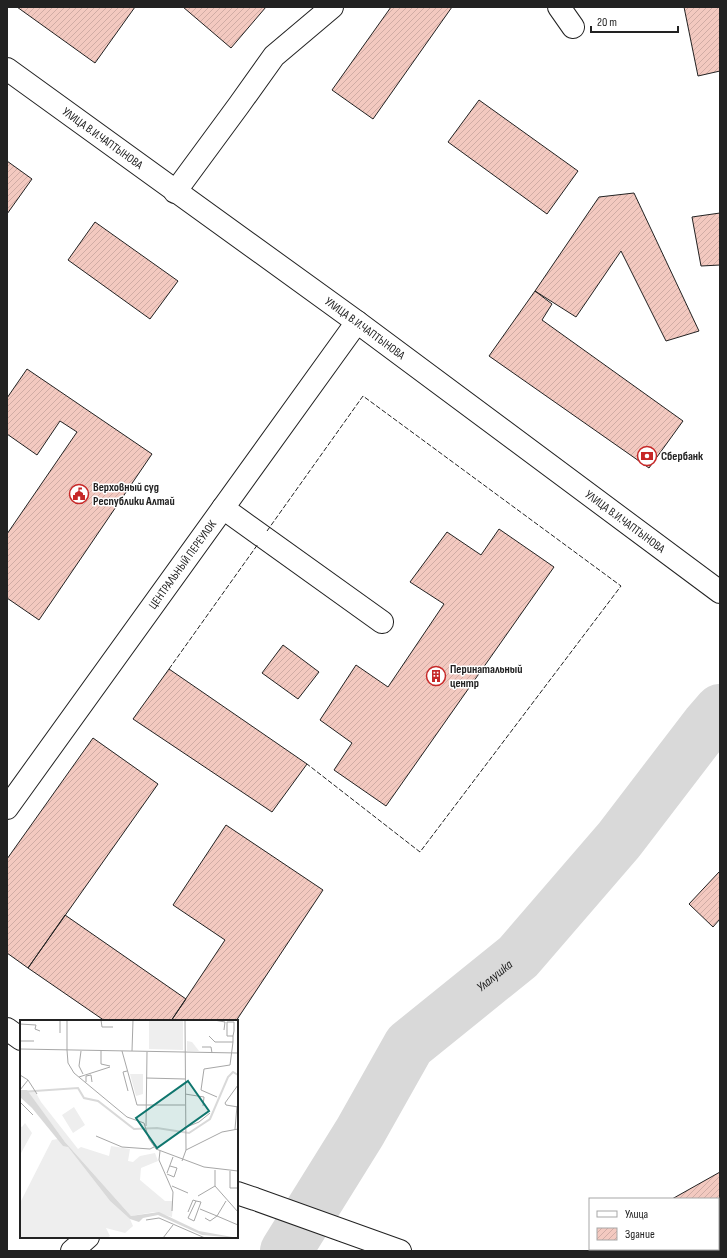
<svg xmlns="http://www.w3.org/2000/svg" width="727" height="1258" font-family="'Sofia Sans Condensed',sans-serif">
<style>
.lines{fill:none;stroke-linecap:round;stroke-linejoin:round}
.river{stroke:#d9d9d9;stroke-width:52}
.building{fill:url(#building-hatch);stroke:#222}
.minor-casing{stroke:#222;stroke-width:24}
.major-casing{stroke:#222;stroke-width:24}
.minor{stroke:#fff;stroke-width:22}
.major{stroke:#fff;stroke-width:22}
.fence{stroke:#222;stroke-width:1;stroke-dasharray:5 2;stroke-linecap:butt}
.labels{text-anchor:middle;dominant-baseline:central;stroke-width:3;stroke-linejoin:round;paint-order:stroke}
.street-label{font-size:12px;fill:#222;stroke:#fff}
.poi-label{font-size:12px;font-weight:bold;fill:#222;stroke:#fff;text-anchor:start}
.water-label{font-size:13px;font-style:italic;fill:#222;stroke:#fff}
.inset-river{fill:none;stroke:#d9d9d9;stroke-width:2}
.inset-road{fill:none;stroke:#a7a7a7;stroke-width:1}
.view{fill:#0f766e;fill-opacity:0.15;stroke:#0f766e;stroke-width:2}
.inset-edge{fill:none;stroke:#222;stroke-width:2}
</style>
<defs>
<pattern id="building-hatch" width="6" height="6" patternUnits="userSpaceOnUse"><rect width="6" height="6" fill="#f3c9c0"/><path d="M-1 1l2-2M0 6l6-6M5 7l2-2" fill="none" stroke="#d0aca5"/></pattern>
</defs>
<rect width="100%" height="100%" fill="#fff"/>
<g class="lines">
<!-- river -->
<path class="river" id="s1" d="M286,1251L360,1132L409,1045L518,957L619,840L707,725L720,710"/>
</g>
<!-- building -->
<path class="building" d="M17,7H135L95,63Z
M183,7H266L231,48Z
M391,7H452L373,119L332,90Z
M684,7H720V71L698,76Z
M479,100L578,171L547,214L448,142Z
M7,161L32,179L7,214Z
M634,193L699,331L666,341L621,251L576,317L535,291L599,197Z
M720,213V265L701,266L692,217Z
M95,222L178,281L150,319L68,260Z
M535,291L552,304L542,320L683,421L649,468L489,356Z
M27,369L152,454L39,620L7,598V534L77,432L60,421L37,455L7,434V398Z
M499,529L554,567L386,806L334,770L352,743L320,720L356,665L388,687L444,604L410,582L447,532L481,555Z
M283,645L319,672L298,699L262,673Z
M169,669L307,764L272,812L133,719Z
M93,738L158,784L28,968L7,953V859Z
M226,825L323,890L236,1021H171L225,940L173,905Z
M719,872L720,873V919L713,927L689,904Z
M65,915L186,999L171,1021H105L28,968Z
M720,1172V1204L718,1205V1199H672Z"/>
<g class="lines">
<defs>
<g id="minor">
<path d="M559,7L573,27"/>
<path id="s2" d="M7,69L357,322L720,592"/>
<path d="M175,192L239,105L274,56L332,7"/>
<path d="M223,508L382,622"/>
<path id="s3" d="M7,808L357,322"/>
<path d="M7,1029L21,1039"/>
</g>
<path id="major" d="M237,1193L255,1199L400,1251
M72,1251L88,1237"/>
</defs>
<!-- minor casing -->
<use href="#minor" class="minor-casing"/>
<!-- major casing -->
<use href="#major" class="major-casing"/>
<!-- minor -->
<use href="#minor" class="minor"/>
<!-- major -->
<use href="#major" class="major"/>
<!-- fence -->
<path class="fence" d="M267,531L363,396L621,586L420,852L307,764
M169,669L258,544"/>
</g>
<!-- icons -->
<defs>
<symbol id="bank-ring" viewBox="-11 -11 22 22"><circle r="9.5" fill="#fff" stroke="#c62828" stroke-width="1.5"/><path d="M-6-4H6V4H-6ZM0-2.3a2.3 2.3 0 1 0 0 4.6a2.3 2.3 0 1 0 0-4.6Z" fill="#c62828"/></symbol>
<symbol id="civic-ring" viewBox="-11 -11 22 22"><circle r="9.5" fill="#fff" stroke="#c62828" stroke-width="1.5"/><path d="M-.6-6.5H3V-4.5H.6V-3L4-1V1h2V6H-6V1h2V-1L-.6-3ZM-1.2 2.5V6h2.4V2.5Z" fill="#c62828"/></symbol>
<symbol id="building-ring" viewBox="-11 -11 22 22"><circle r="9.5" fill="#fff" stroke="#c62828" stroke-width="1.5"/><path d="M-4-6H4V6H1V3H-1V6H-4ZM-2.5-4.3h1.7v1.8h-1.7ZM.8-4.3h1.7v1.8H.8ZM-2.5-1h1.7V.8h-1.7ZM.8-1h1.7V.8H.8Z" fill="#c62828"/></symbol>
</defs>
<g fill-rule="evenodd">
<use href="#bank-ring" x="636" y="445" width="22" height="22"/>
<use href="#civic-ring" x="68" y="483" width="22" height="22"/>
<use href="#building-ring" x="425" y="665" width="22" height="22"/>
</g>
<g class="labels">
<!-- street labels -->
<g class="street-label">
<text stroke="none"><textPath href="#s2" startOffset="118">УЛИЦА В.И.ЧАПТЫНОВА</textPath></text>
<text stroke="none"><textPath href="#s2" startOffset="442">УЛИЦА В.И.ЧАПТЫНОВА</textPath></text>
<text stroke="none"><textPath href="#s2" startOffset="766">УЛИЦА В.И.ЧАПТЫНОВА</textPath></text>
<text stroke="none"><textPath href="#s3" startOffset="300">ЦЕНТРАЛЬНЫЙ ПЕРЕУЛОК</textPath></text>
</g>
<!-- poi labels -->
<g class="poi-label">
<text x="661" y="456">Сбербанк</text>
<text x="93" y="487">Верховный суд<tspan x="93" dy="14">Республики Алтай</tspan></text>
<text x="450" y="669">Перинатальный<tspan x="450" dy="14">центр</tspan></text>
</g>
<!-- water labels -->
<g class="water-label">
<text stroke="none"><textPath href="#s1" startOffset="350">Улалушка</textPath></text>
</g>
</g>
<!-- overview -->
<g transform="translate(20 1020)">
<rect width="218" height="218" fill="#fff"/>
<path d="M54,87L65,105L53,113L42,95Z" fill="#eee"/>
<path d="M167,21L172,22L179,31H167ZM5,103L12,113L0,135V106L2,107ZM38,119L48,127L90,181L110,199L113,206L105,213L86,208L90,216L87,218H0V183L32,120Z" fill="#eee"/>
<path d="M129,0H163V30L129,29ZM110,54H123V74L116,76ZM7,71H15L21,82L58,129L61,127L89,136L91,126L110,129L108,141L113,142L120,136L135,133L138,141L121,148L120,160L145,181H153L152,197L134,192L111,196L45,122Z" fill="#eee"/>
<path d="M0,70H7L45,122L111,196L139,192L179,211L218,218L182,215L138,195L123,198L119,202L110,199L90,181L48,127L43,126L12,88L0,77Z" fill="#d9d9d9"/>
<path class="inset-river" d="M0,72L58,68L64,78L78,81L114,109L137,108L169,113L190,99L208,57L213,52L218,55"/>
<path class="inset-road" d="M81,0L82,7H93M194,0L205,2L204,10M0,4L16,5L15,9L20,11M40,13V0M189,16L195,22H213M0,21H14M182,27H191L192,33M0,29L218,33M47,30V0M47,30L48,43L54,53L107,97L124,103L129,119L136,129L184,147L218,151M61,31L59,46L63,54M81,31V44L90,46M102,31L117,85H165M112,31L113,0M107,51L103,52L108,71M0,55L8,60L0,70M59,57L90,47M126,58L165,59M8,60L17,74M66,62V56L71,55L72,62M218,65L205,83L206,85L218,87M165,74L184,77L183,86M197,77L181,70L184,49L210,45L213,22V16L214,11V2H207V16H213M0,82L13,95M126,106L127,32M164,108L179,102L190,93M215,109L217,86M76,116L102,127L130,129L134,127M166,130L202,112L218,109M140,131L139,140L153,172L152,191M162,141L166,130L165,0M195,150V166L218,192M210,151V168H218M147,153L153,137M147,154L154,157L157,148L150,146M152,166L168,173M178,176L195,166M180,189L197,196L206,181M168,192L173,180L176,181L181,182L174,201L168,198L176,181M185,198L190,201L197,196L218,205M126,200L139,198L185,218M143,218L153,205"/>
<path class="view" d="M168,61L189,91L137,128L116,98Z"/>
<rect width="218" height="218" class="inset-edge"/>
</g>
<!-- border -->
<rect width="727" height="1258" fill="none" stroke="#222222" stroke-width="16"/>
<!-- legend -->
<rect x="589" y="1198" width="130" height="52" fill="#ffffff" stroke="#a7a7a7"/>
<rect x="597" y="1211" width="20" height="6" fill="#ffffff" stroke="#a7a7a7"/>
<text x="625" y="1218" font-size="12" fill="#222222">Улица</text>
<rect x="597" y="1228" width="20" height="12" fill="url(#building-hatch)" stroke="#a7a7a7"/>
<text x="625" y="1238" font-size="12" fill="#222222">Здание</text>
<!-- scale -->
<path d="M591 26v6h87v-6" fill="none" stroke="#222222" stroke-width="2"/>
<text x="597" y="26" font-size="12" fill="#222222" stroke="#ffffff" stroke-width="3" paint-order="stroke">20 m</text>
</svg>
